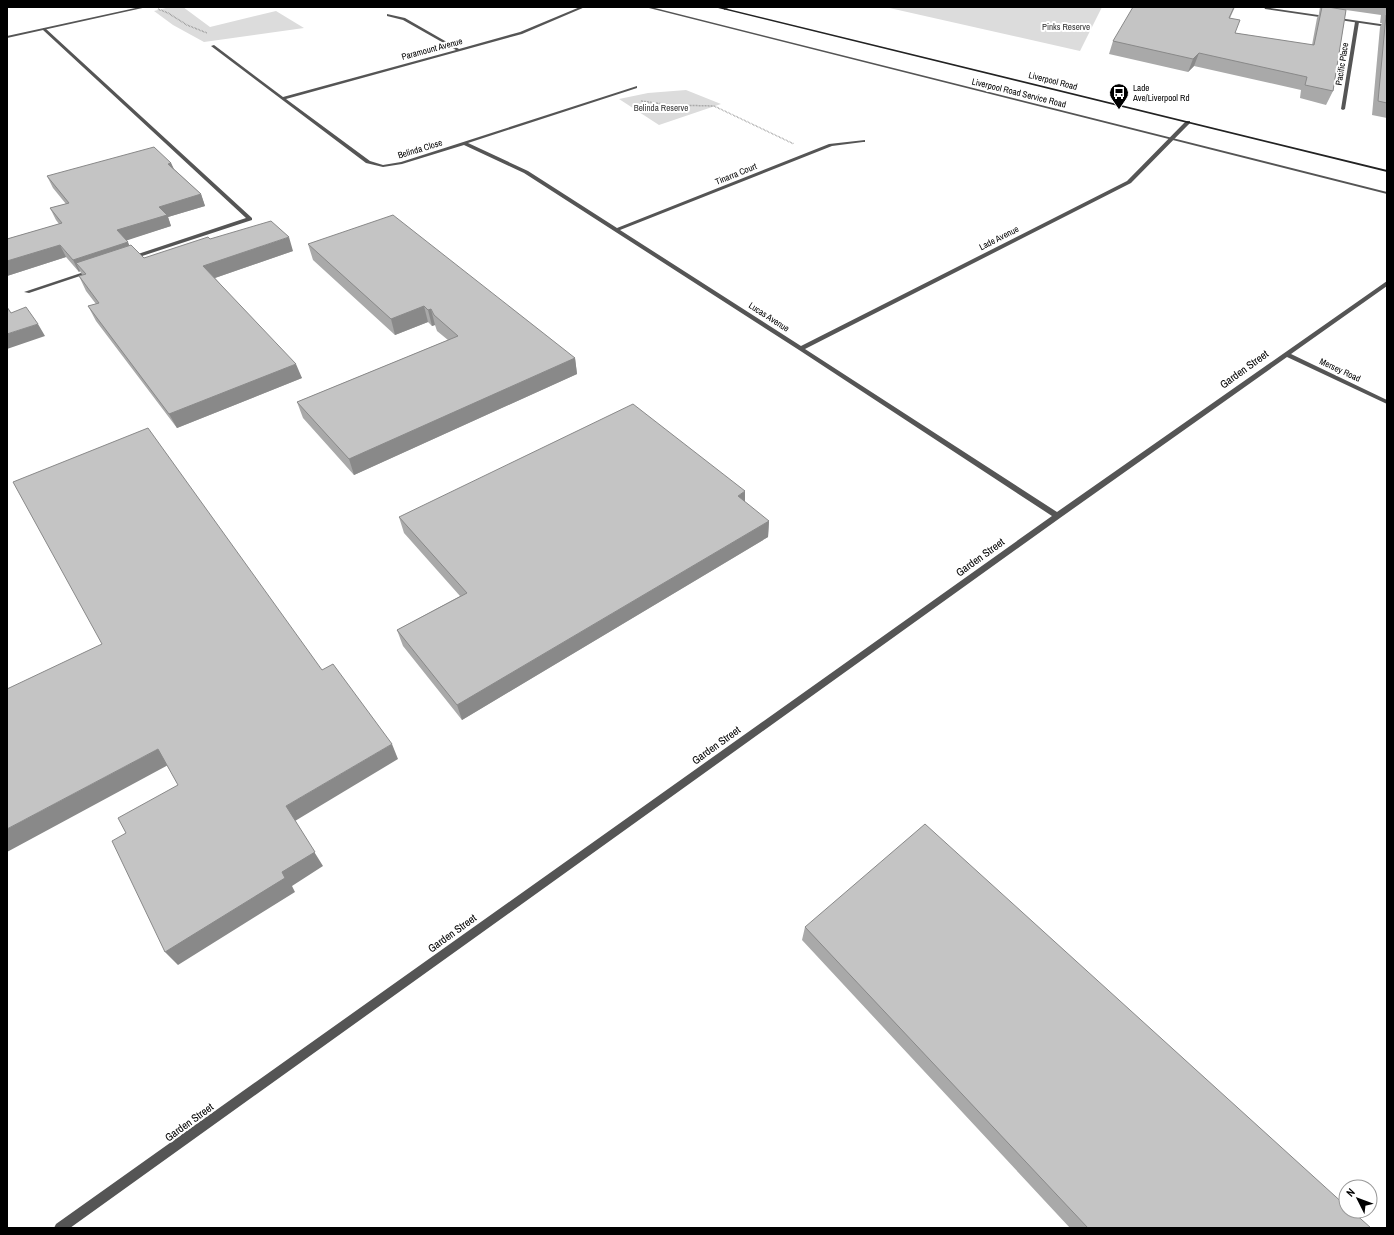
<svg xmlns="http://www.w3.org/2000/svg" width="1394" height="1235" font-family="'Archivo Narrow',sans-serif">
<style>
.green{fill:#dcdcdc}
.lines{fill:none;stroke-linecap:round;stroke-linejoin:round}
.path{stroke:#777;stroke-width:1.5;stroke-dasharray:0.5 1;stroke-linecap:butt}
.lane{fill:#555;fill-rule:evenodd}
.street{fill:#555;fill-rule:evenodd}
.secondary{fill:#222;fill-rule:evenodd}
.wall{fill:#a9a9a9}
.shaded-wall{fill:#898989}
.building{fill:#c4c4c4;stroke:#898989}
.labels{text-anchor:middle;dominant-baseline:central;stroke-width:4;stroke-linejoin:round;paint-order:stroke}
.far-park-label{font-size:9px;fill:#333;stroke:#fff}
.far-street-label{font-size:9px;fill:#000;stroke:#fff}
.far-poi-label{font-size:9px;fill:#000;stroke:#fff;text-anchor:start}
.street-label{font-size:11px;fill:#000;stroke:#fff}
</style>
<rect width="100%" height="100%" fill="#fff"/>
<!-- green -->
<path class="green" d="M170,7H183L210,27L276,11L304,28L204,42L173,25L154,11Z
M885,7H1102L1080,51Z
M686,90L721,104L659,125L619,99L648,93Z"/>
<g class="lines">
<!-- path -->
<path class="path" d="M158,9L168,13L187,25L207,33
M641,101L671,105L714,106L794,144"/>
<!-- lane -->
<path class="lane" d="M645,7H651L1387,192V194Z
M726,7H731L724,10V8Z
M1357,21L1359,22L1345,109L1343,110L1341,109L1355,22Z
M43,28H45L252,218V220L133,259H129V257L246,218L43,30Z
M90,270L95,271L29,293L24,292Z"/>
<!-- street -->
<path class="street" d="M140,7H147L7,38V36Z
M580,7H585L522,34L286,99L370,161L383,165L401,162L637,86V88L468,143L528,171L617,228L829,144L865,140V142H863L832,146L620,230L801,346L1127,181L1186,121H1190V123L1131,183L805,349L1057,512L1387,281V286L1291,354L1387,400V404L1287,357L1060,518L70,1228H54L56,1224L1052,516L799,350L524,173L464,145L402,164L383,167L366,163L211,46L214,45L283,97L456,50L403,20L387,16V14L405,18L459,49L520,32Z
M1264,7L1387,25V27L1265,9Z"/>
<!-- secondary -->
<path class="secondary" d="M714,7H720L1387,170V172Z"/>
</g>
<!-- wall -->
<path class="wall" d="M1235,7L1230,18L1235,33L1312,45L1317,18L1319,14V13L1320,7H1387V118L1372,115L1380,27L1382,23H1380L1381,15L1346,10L1333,91L1326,105L1300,98L1301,90L1194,66L1188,72L1109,54L1113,41Z
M171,163L174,169L201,194L205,206L168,217L171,226L126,240L129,246L144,258L210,239L293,251L215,278L302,378L177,428L96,321L88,306L96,304L86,291L79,276L82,275L80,271L79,272L66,257L7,276V239L59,224L56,220L50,208L66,204L53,188L47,176Z
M308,244L575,358L577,374L354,475L303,418L297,402L448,340L437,331L435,325L432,326L428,322L395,335L313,260Z
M399,517L769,521L768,537L462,720L403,646L397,630L460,596L404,533Z
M805,927L1371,1228H1070L802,940Z"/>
<!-- shaded-wall -->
<path class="shaded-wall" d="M1199,53L1194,66L1188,72L1193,59Z
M171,163L176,174L168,164Z
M201,194L205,206L168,217L171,226L122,242L117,230L159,207Z
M289,237L293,251L209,280L203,266Z
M128,242L133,254L76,263L80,271L79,272L73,260Z
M60,245L66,257L7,276V261Z
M424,306L428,322L395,335L391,319Z
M431,309L435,325L432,326L428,310Z
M38,324L45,336L7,349V334Z
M575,358L577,374L354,475L349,459Z
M296,364L302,378L177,428L169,414Z
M745,491V508L738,496Z
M769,521L768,537L462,720L457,705Z
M392,744L398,759L295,821L323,866L292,886L295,892L178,965L165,952L282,872L286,806Z
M158,749L170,764L7,852V829Z"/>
<!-- building -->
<path class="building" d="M1133,7H1234L1229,18L1240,20L1235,33L1314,45L1322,7H1328L1346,10L1333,91L1305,85L1307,77L1199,53L1193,59L1113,41Z
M1386,15H1387V103L1378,101Z
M154,147L171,163L168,164L201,194L159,207L167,215L117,230L128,242L73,260L60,245L7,261V239L62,223L50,208L69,203L47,176Z
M393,215L575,358L349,459L297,402L458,336L434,315L431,309L428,310L424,306L391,319L308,244Z
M271,221L289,237L203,266L296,364L169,414L88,306L99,303L79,276L86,274L76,263L131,245L144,258L208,237L210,239Z
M7,307L11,313L26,307L38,324L7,334Z
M633,404L745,491L738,496L769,521L457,705L397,630L467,593L399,517Z
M148,428L322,670L333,664L392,744L286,806L315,852L282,872L285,878L165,952L112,841L126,833L118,818L178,785L158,749L7,829V689L102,644L13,482Z
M925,824L1346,1206V1211H1352L1371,1228H1088L805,927Z"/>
<!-- icons -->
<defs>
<symbol id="bus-pin" viewBox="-11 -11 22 30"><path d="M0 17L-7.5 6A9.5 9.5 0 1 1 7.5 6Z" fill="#000" stroke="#fff"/><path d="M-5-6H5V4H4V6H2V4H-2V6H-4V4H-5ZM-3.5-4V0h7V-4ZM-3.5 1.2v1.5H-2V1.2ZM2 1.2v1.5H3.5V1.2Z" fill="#fff"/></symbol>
</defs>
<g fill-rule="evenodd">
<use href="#bus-pin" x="1108" y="82" width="22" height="30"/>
</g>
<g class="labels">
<!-- far-park labels -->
<g class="far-park-label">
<text x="1066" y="27">Pinks Reserve</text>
<text x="661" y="108">Belinda Reserve</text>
</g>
<!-- far-street labels -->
<g class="far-street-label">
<text transform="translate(432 49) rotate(-15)">Paramount Avenue</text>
<text transform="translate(1342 64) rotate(-81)">Pacific Place</text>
<text transform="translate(1053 81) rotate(14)">Liverpool Road</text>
<text transform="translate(1019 93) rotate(14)">Liverpool Road Service Road</text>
<text transform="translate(420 149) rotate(-17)">Belinda Close</text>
<text transform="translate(736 174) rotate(-22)">Tinarra Court</text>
<text transform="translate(999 238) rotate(-27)">Lade Avenue</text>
<text transform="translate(769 317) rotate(33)">Lucas Avenue</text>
<text transform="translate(1340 370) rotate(25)">Mersey Road</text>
</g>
<!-- far-poi labels -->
<g class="far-poi-label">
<text x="1133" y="88">Lade<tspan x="1133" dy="10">Ave/Liverpool Rd</tspan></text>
</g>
<!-- street labels -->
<g class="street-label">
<text transform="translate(1244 369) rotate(-36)">Garden Street</text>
<text transform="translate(980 557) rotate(-36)">Garden Street</text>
<text transform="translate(716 745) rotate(-36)">Garden Street</text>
<text transform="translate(452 933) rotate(-36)">Garden Street</text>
<text transform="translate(189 1122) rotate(-36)">Garden Street</text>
</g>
</g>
<!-- border -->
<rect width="1394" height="1235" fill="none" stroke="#000000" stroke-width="16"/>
<!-- north arrow -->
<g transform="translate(1358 1199) rotate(312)"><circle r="19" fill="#ffffff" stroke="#999999"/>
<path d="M0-3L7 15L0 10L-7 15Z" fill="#000000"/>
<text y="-6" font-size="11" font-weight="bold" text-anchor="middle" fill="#000000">N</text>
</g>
</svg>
